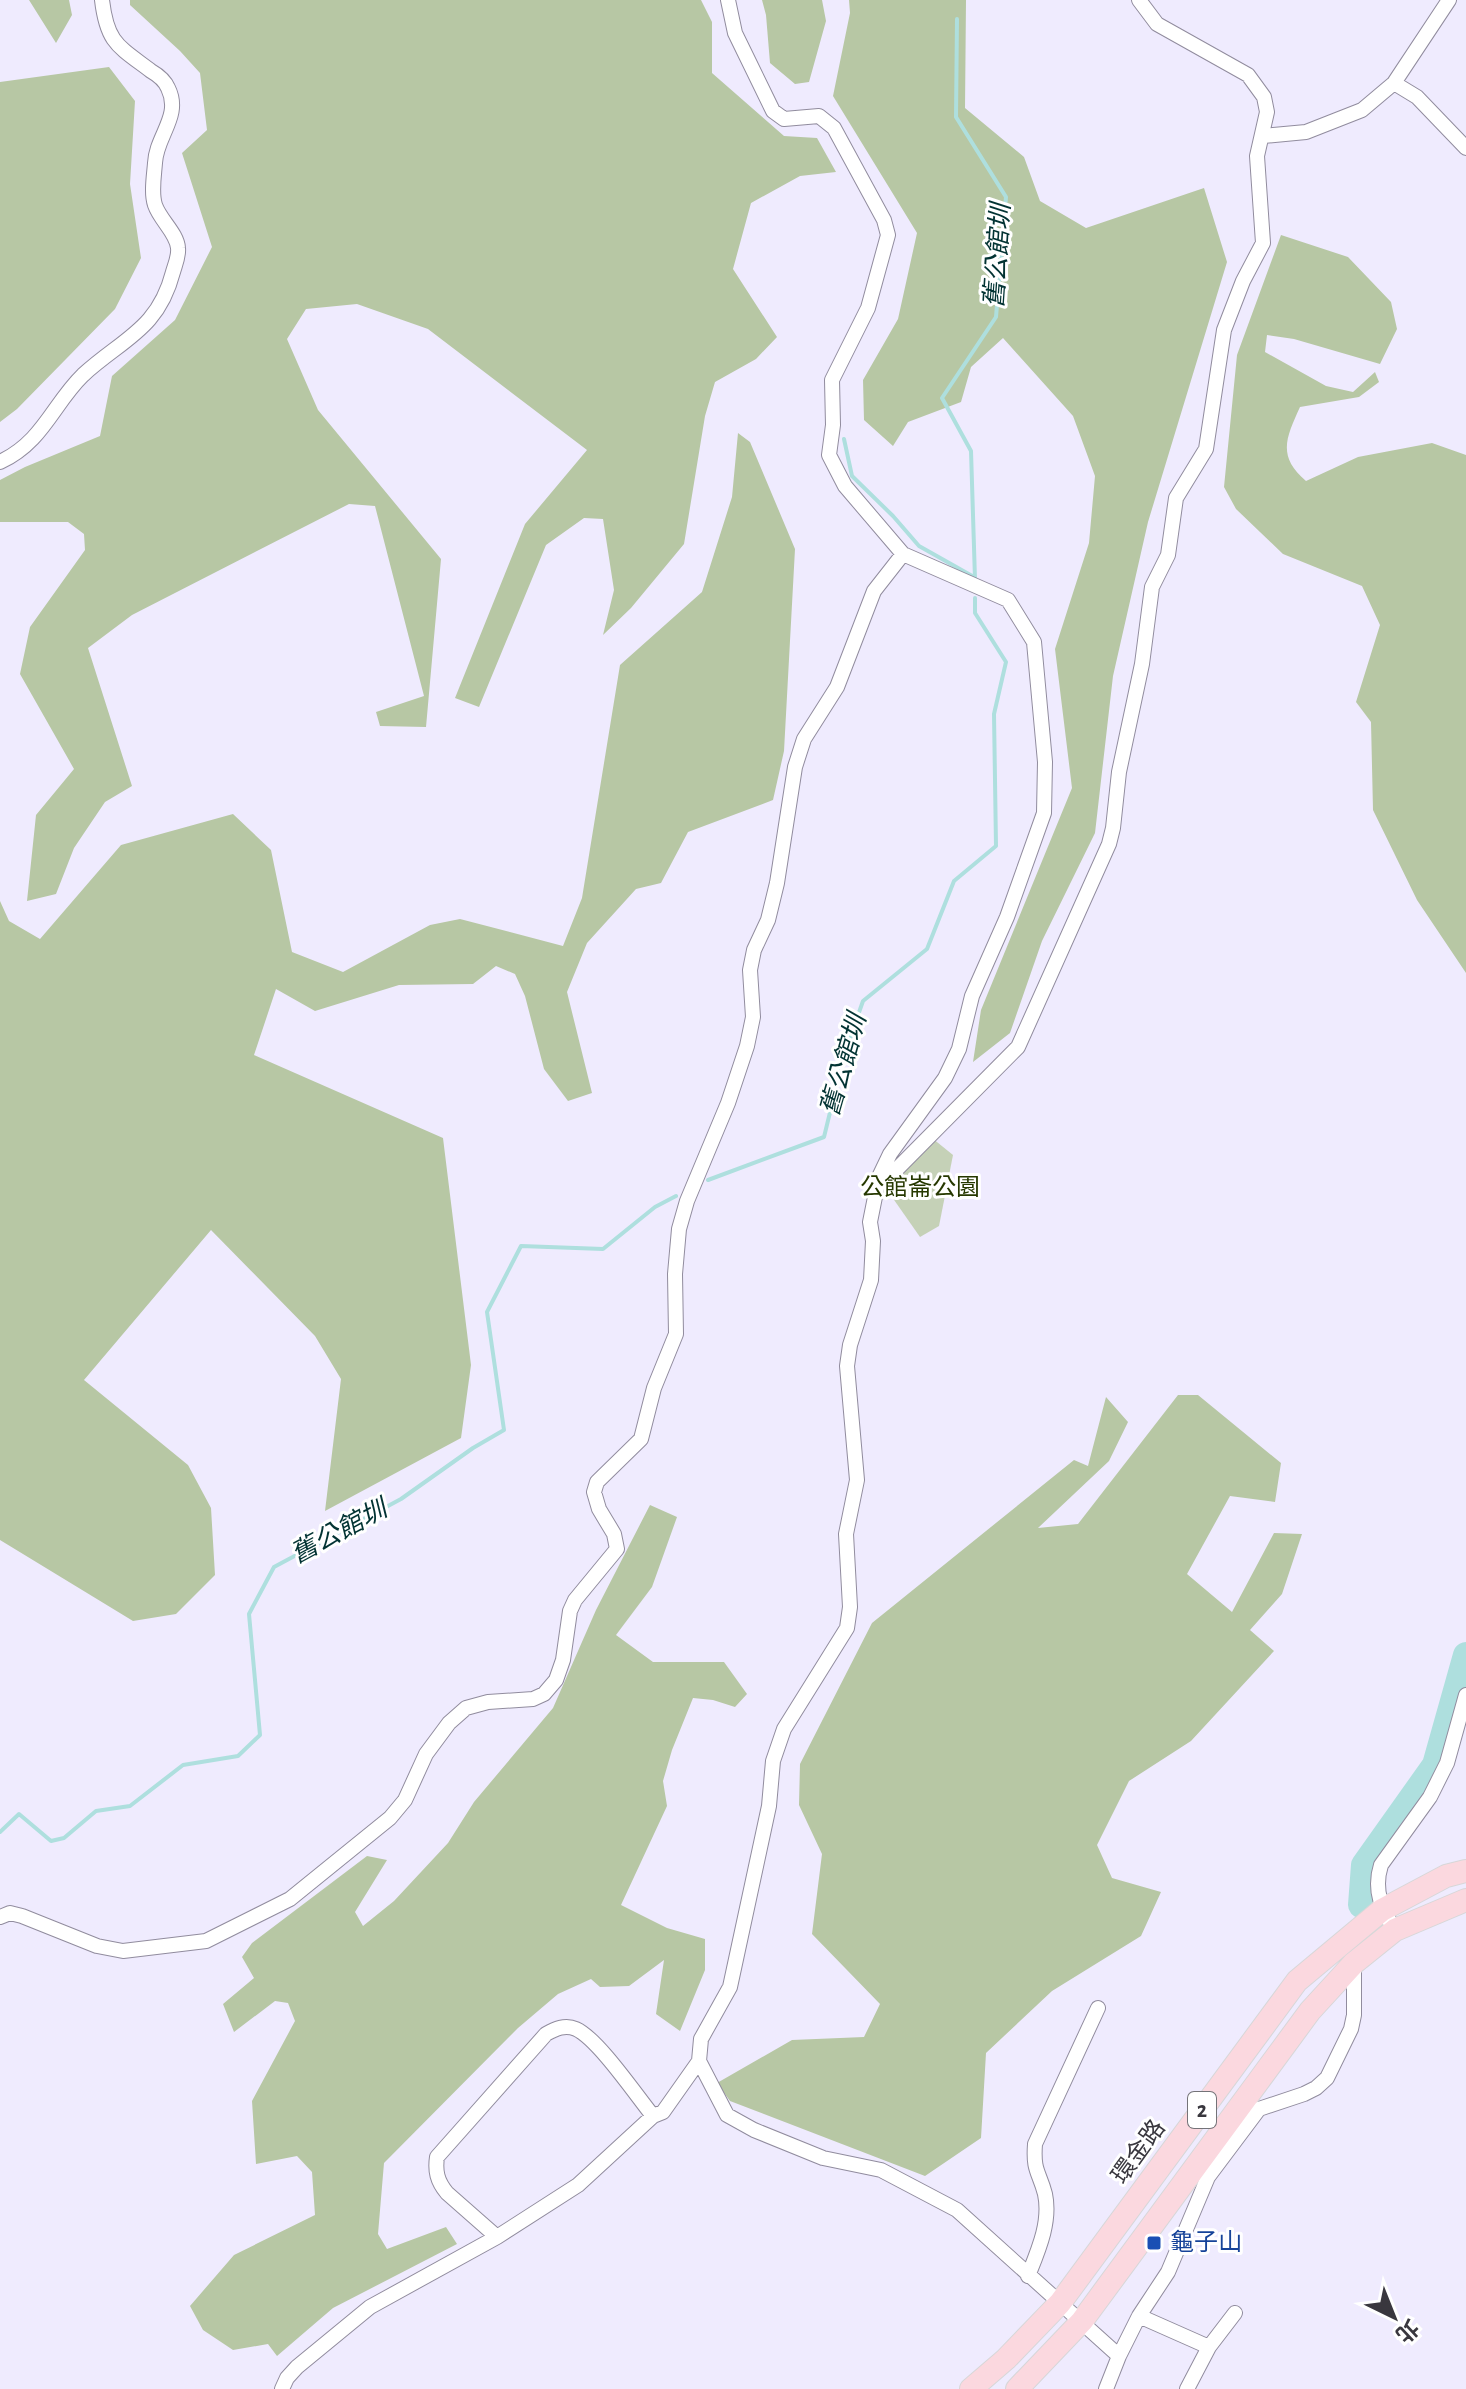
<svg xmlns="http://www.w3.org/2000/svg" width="1466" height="2389" font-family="'Alegreya Sans','Noto Sans TC',sans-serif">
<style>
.green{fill:#c5d1b7}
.forest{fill:#b7c7a4}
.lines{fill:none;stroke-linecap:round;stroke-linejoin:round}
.stream{stroke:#aedfde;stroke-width:4}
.river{stroke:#aedfde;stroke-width:26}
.minor-casing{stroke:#918c9e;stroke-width:16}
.primary-casing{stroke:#d7d7d8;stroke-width:24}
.minor{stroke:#fff;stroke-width:14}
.primary{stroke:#fbd8df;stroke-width:22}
.transit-dot{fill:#1a4fb4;stroke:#fff;stroke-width:3}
.labels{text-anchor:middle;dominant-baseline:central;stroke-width:6;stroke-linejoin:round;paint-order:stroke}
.shield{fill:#fff;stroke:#747378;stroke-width:2}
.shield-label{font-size:22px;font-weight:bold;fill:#39373e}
.park-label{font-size:24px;fill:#263800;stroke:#fff}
.street-label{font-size:24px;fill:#39373e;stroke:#fff}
.transit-label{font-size:24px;fill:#164399;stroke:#fff;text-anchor:start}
.water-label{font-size:26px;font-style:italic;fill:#023333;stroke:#fff}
</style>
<rect width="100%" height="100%" fill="#efebfe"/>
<!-- green -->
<path class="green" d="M932,1138L953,1155L939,1226L920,1237L885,1187Z"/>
<!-- forest -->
<path class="forest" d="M29,0H69L72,15L56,43Z
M130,0H701L712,22V73L784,136L817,138L836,172L800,176L751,203L733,269L777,337L756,359L715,382L705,416L684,544L631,608L603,635L614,590L603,519L584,518L546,545L479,707L455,698L525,524L587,450L428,329L357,304L306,309L287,339L318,410L441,559L426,727L380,726L376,712L424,696L375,506L349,504L132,615L88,648L132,786L105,802L74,848L56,894L27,901L36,815L74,769L20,674L30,627L85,550L84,534L68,522H0V480L25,467L100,436L112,376L175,320L212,247L182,153L207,130L200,73L180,51L130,5Z
M762,0H822L826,21L809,82L795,84L770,63L766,15Z
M849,0H966L965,108L1024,157L1040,201L1086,228L1204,188L1227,262L1148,522L1113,676L1095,833L1042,941L1010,1033L973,1062L981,1010L1072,788L1055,649L1089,543L1095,476L1073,416L1003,338L971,367L961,402L908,422L893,446L864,420L863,380L898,319L917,233L833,96L850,13Z
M109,67L135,101L130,184L141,258L115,309L17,409L0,422V82Z
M1281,235L1348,257L1391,302L1397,329L1380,364L1294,339L1267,335L1265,352L1326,386L1353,392L1375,372L1379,382L1359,397L1300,407C1286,438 1277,456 1306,481L1358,457L1432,443L1466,455V973L1417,900L1373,810L1371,722L1356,702L1380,625L1362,586L1283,554L1236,509L1224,487L1237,355Z
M738,433L750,442L795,549L784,751L773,800L688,832L661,883L636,889L587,943L567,992L592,1093L568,1101L544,1069L525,996L515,974L496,966L473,984L399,985L315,1011L276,989L254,1055L443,1138L471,1365L461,1438L325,1511L341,1379L315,1336L211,1230L84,1380L188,1465L211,1508L215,1575L176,1614L133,1621L0,1540V901L9,921L40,939L121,845L233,814L271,850L292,952L343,972L430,925L460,919L563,946L582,898L620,665L702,592L732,497Z
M1178,1395H1198L1281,1463L1275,1502L1230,1496L1187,1574L1232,1612L1274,1533L1302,1534L1282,1594L1250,1630L1274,1651L1191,1741L1129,1781L1097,1845L1112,1878L1161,1892L1141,1936L1052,1991L986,2053L981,2138L925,2176L730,2101L717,2083L792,2040L864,2037L880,2004L812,1934L822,1854L799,1805L800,1764L872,1623L1074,1460L1088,1466L1106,1397L1128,1422L1109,1461L1038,1528L1078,1524Z
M650,1505L677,1517L652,1587L616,1635L653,1662H724L747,1694L735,1707L713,1700L693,1698L672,1750L663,1781L667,1806L621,1905L667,1928L705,1939V1970L680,2031L656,2014L664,1960L629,1986L600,1987L591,1979L558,1994L518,2028L384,2163L378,2234L387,2249L446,2227L457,2244L333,2308L277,2356L268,2344L233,2350L203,2330L190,2306L234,2255L315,2215L312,2172L297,2156L256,2164L252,2101L295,2021L288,2003L275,2001L234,2032L223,2004L254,1978L242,1957L252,1943L367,1856L387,1860L355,1912L363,1926L394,1901L448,1843L474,1802L553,1708L596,1610Z"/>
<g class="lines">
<!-- stream -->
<path class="stream" d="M957,19L956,117L1006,197L996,317L942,398L971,451L975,579
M844,439L852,476L893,516L919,546L974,577
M708,1180L824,1137L844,1055L863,1001L927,949L954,881L996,846L994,714L1006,662L975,613V598
M0,1832L19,1814L51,1841L64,1838L96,1811L130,1806L183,1765L238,1756L260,1735L249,1614L274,1567L401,1499L473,1448L504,1430L487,1312L521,1246L603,1249L655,1207L676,1196"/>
<!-- river -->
<path class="river" d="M1361,1905L1364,1865L1435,1765L1466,1655"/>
<defs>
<path id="minor" d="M728,0L735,33L773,111L784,119L819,116L834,128L884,220L888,235L868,308L832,380L833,425L829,455L845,486L903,554L1008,600L1034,642L1045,762L1044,813L1007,917L972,996L959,1049L945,1078L890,1154L879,1177L870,1222L873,1241L871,1280L850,1345L847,1366L857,1480L846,1534L850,1607L847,1628L784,1729L773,1761L769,1806L730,1987L701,2039L699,2061L727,2115L754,2130L823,2158L881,2170L957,2210L1119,2356L1106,2389
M1394,83L1449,0
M1263,136L1306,132L1362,110L1394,83L1417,97L1466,148
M0,462C43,442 53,404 83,375C122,339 158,330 173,272C175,265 179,256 178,248C177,233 160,220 155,205C151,193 154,176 155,163C156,136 182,116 168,88C165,81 158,75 151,71C118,46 107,43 102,0
M879,1177L892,1174L1018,1047L1109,844L1113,828L1119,772L1142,664L1152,587L1168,555L1176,498L1206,449L1224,330L1243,281L1263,243L1257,156L1267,112L1264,97L1248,75L1157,24L1139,0
M0,1917L10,1913L22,1916L97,1946L123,1951L206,1941L290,1899L390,1818L405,1800L426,1754L449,1723L466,1708L488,1702L533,1699L544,1694L556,1680L563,1660L570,1611L575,1600L617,1549L614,1534L599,1509L594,1492L597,1482L641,1439L654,1388L676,1334L675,1274L679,1229L687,1201L728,1103L747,1046L753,1017L750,970L754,950L768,920L777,883L795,767L804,739L837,687L874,591L903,554
M1395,1930C1382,1910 1373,1890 1381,1865L1430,1797L1447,1763L1466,1695
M653,2116L578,2185L497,2237L447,2193C437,2181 435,2171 437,2157L546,2034C555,2029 565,2024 576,2029C598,2039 636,2095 653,2116L663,2112L699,2061
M1028,2276C1038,2251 1051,2222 1045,2194C1039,2171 1033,2172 1035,2144L1098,2008
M1139,2316L1209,2347
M1119,2356L1139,2316L1168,2272L1208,2177L1259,2109L1304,2094L1316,2088L1327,2078L1351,2029L1354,2015V1963
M282,2389L287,2378L297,2367L370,2307L497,2237
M1187,2389L1209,2347L1235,2313"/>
<path id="primary" d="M971,2389L1006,2359L1060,2303L1297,1981L1382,1910L1446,1876L1466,1871
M1017,2389L1082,2321L1310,2011L1354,1963L1395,1930L1466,1900"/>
</defs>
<!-- minor casing -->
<use href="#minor" class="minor-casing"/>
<!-- primary casing -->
<use href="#primary" class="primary-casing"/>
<!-- minor -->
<use href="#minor" class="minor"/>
<!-- primary -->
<use href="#primary" class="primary"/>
</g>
<!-- markers -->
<rect class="transit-dot" x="1146" y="2235" width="16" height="16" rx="4"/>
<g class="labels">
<!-- shield labels -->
<rect class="shield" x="1188" y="2092" width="28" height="36" rx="6"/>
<g class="shield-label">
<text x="1202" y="2110">2</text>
</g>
<!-- park labels -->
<g class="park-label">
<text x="920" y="1188">公館崙公園</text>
</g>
<!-- street labels -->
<g class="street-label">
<text transform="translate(1139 2152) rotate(-54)">環金路</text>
</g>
<!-- transit labels -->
<g class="transit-label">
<text x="1170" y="2243">龜子山</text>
</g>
<!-- water labels -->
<g class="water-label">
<text transform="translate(998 256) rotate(-86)">舊公館圳</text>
<text transform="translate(844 1065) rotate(-74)">舊公館圳</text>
<text transform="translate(339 1532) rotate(-28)">舊公館圳</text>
</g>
</g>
<!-- north arrow -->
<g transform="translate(1394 2317) rotate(137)" stroke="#ffffff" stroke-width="6" paint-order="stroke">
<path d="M0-6L14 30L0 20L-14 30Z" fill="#39373e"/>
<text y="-12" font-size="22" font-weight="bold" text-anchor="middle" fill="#39373e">北</text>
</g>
</svg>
